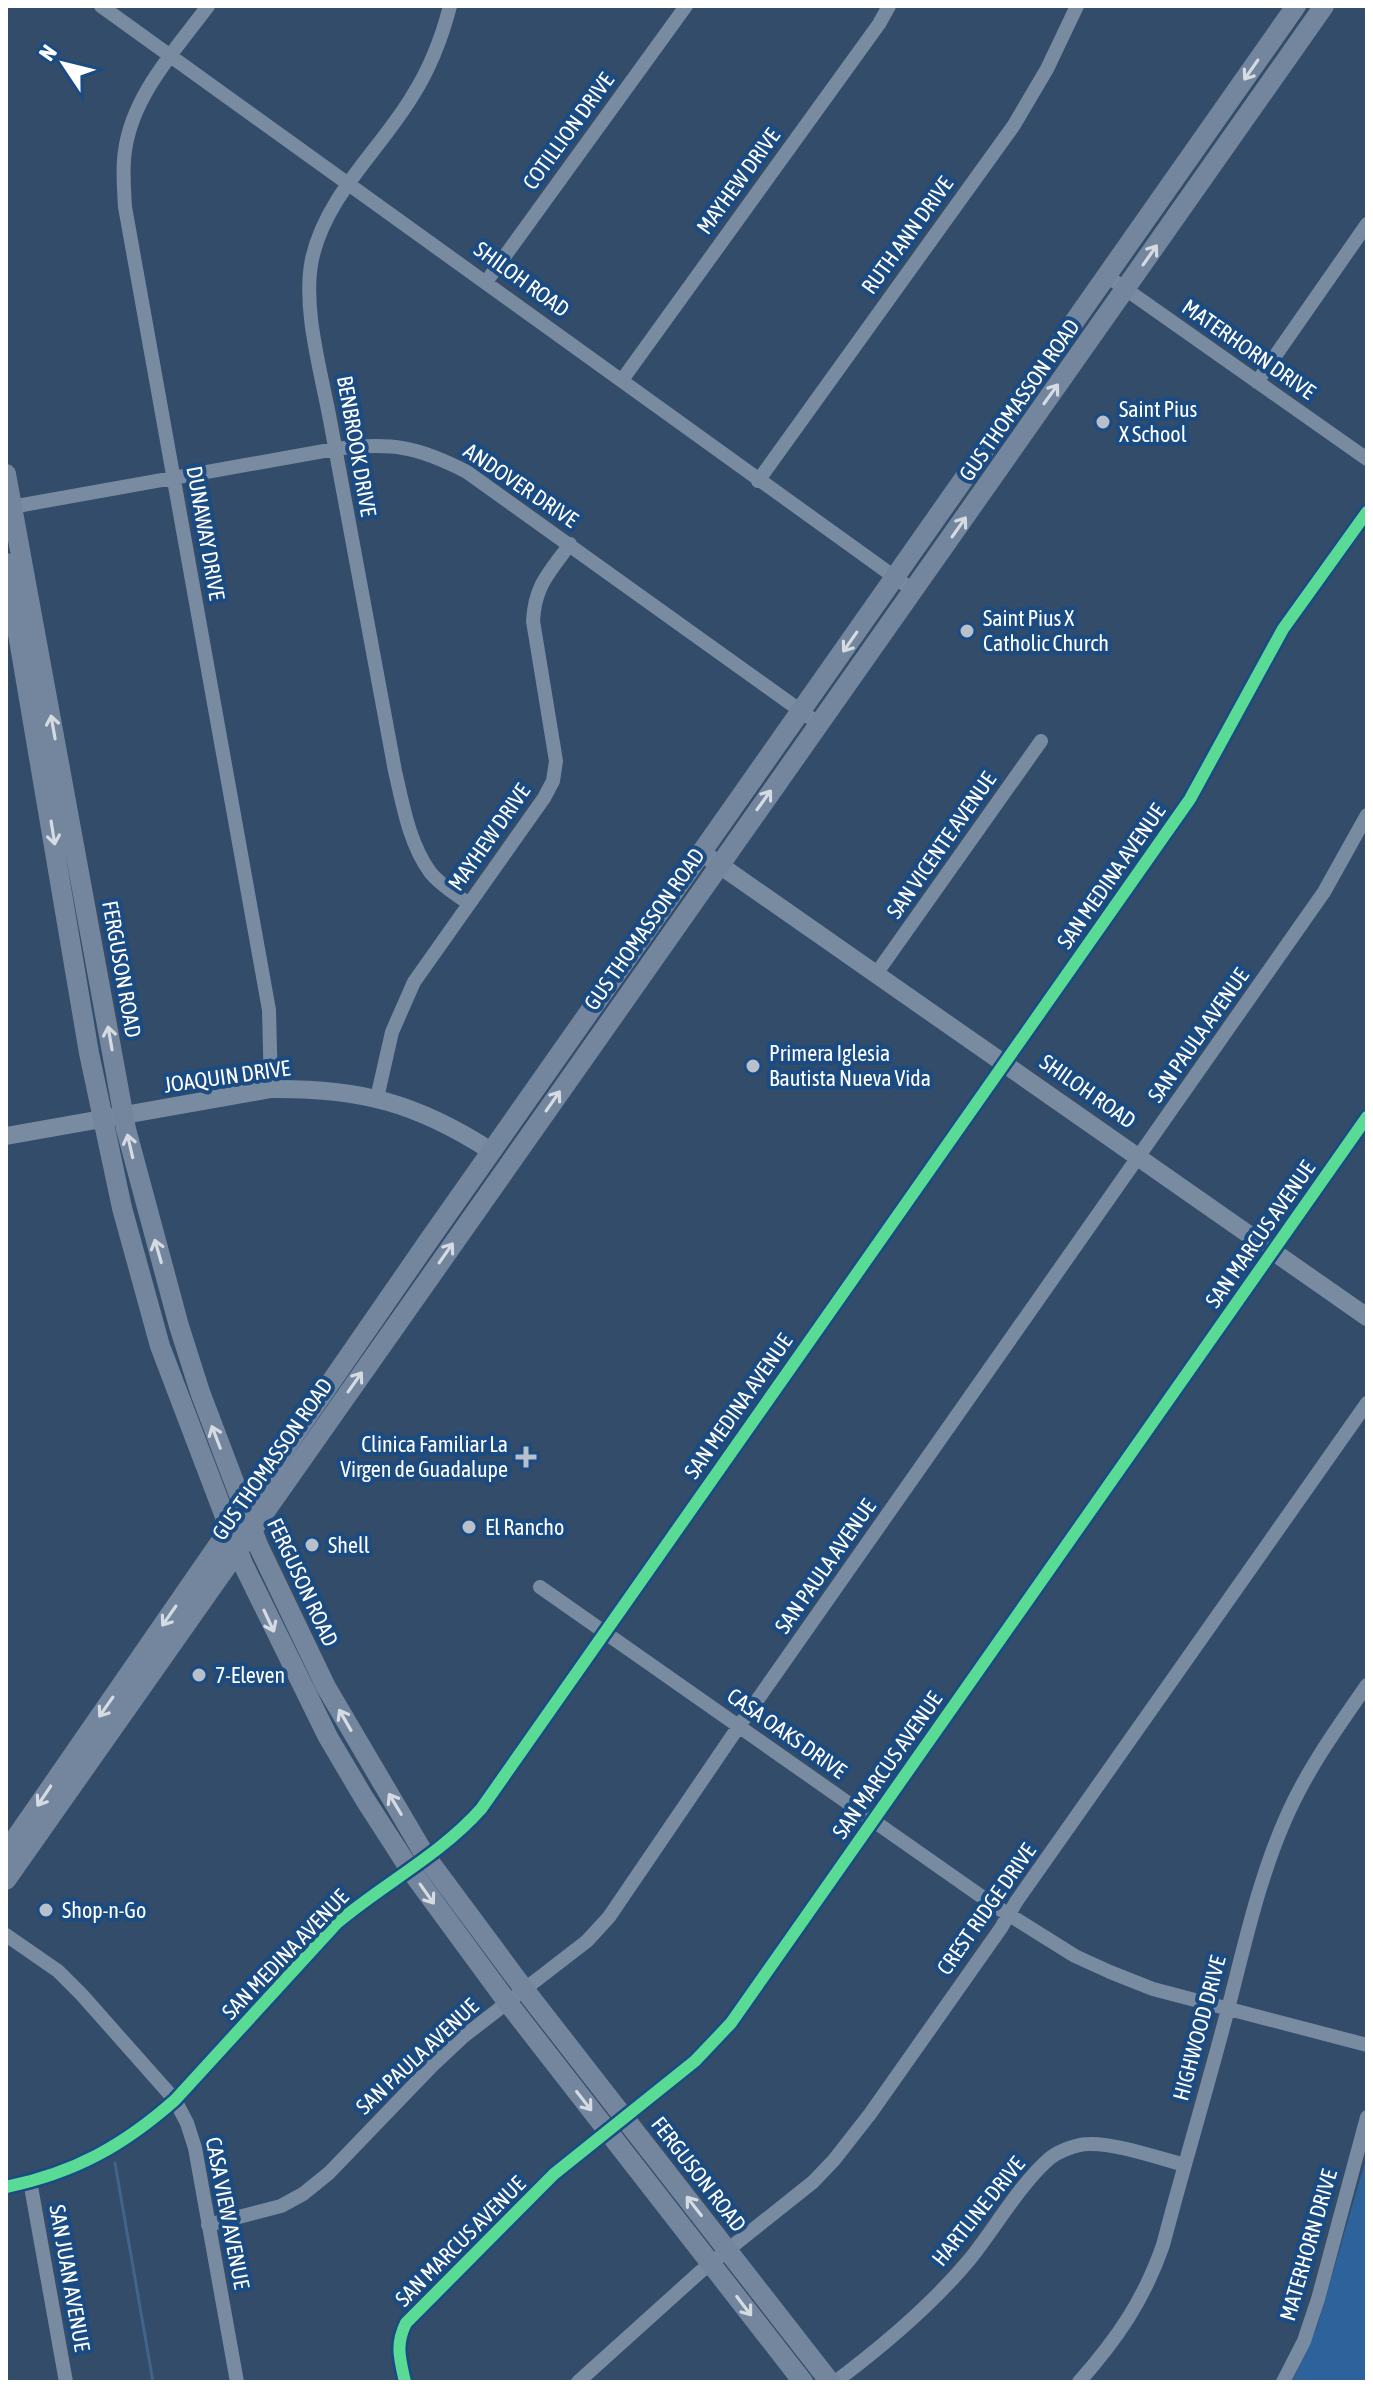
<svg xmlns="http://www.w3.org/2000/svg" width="1373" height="2388" font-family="'Asap Condensed',sans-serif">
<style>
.green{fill:#2e629a}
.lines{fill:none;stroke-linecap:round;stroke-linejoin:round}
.stream{stroke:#41648c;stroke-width:3}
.minor{stroke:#788ba0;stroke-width:14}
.tertiary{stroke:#788ba0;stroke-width:18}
.secondary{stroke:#73869d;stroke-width:20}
.cycleway-casing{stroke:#1a4b82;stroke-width:17}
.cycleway{stroke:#5adb95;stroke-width:12}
.oneway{stroke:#d5dbe2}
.poi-dot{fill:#b7c0cb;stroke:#1a4b82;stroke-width:3}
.labels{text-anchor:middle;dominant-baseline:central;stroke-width:8;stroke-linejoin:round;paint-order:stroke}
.street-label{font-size:22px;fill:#fff;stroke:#1a4b82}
.poi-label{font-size:22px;fill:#fff;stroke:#1a4b82;text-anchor:start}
</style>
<rect width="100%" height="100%" fill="#324c6a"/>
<!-- green -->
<path class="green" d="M1367,2155V2382H1292L1317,2327Z"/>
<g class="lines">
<!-- stream -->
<path class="stream" d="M115,2163L153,2382"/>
<!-- minor -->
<path class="minor" d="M101,6L914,591
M208,6C176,49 132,96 125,151C122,169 124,188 125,207L269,1010L271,1089
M450,6C442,37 430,68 413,95C381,149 326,195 312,259C302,308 321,371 330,420C351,537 373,654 395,771C403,805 409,843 430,872C440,885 456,894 469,904
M1107,276L1367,459
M486,282L686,6
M622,380L879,24L889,6
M1257,382L1367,224
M758,481L1014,125L1047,69L1077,6
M6,508L335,449C391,442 417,446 467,472L819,724
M876,974L1041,741
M377,1098L392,1032L414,982L544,798L553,781L556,761L533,621C535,585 549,573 570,544
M540,1587L995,1906L1075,1956L1110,1972L1153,1989L1367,2045
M6,1935L58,1971L82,1995L175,2100L187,2123L195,2148L237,2382
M30,2181L66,2382
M6,2187C74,2173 123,2146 175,2100L337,1923C383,1884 440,1855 481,1809L1190,799L1283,629L1367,512
M208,2225L281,2206L303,2194L329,2173L432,2066L464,2036L587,1941L609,1917L739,1726L1324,892L1367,815
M405,2382C400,2359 395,2345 406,2323L554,2174L695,2061L731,2023L1367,1117
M578,2382L700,2272L813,2182L834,2160L870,2114L1001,1928L1016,1902L1367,1403
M835,2382C883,2346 931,2306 970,2259C995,2228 1020,2184 1050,2158C1059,2151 1077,2144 1089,2144C1115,2143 1158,2158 1185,2165
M1079,2382C1117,2339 1144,2300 1163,2245C1184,2165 1208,2086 1229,2005C1245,1943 1259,1879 1285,1820C1306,1771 1337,1728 1367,1685
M1283,2382L1304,2341L1318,2299L1367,2117"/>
<!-- tertiary -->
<path class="tertiary" d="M701,852L1367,1317
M6,1136L271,1089C360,1088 417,1103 491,1151"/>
<!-- secondary -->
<path class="secondary" d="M6,474L126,1129L179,1326L200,1392L258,1545L326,1687L426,1857L524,1989L830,2382
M6,563L89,1053L122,1208L160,1346L243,1564L328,1737L364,1798L409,1868L508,2003L803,2382
M6,1852L427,1243L1296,6
M6,1880L1324,6"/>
<defs>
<path id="cycleway" d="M6,2187C74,2173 123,2146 175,2100L337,1923C383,1884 440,1855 481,1809L1190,799L1283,629L1367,512
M405,2382C400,2359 395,2345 406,2323L554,2174L695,2061L731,2023L1367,1117"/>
</defs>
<!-- cycleway casing -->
<use href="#cycleway" class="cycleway-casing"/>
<!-- cycleway -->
<use href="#cycleway" class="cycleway"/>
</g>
<!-- one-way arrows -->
<defs><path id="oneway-shaft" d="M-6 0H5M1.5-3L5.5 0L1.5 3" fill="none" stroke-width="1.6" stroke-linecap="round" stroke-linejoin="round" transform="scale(2)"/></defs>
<g class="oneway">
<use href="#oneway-shaft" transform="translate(1251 70) rotate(125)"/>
<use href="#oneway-shaft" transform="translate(1150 255) rotate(-55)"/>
<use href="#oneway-shaft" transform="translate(1051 394) rotate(-54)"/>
<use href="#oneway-shaft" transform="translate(959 527) rotate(-55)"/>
<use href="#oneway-shaft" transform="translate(850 642) rotate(125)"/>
<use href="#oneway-shaft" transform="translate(53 727) rotate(-100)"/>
<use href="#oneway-shaft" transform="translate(764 800) rotate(-54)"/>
<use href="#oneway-shaft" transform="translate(53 833) rotate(81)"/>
<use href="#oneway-shaft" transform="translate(110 1038) rotate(-100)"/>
<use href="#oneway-shaft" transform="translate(553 1101) rotate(-55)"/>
<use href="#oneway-shaft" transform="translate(130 1146) rotate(-103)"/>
<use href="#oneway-shaft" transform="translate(158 1251) rotate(-106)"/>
<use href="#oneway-shaft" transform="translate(446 1253) rotate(-55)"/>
<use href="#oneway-shaft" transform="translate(355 1382) rotate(-55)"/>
<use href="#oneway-shaft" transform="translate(216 1437) rotate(-111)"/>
<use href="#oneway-shaft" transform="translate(169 1616) rotate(125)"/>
<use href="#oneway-shaft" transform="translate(269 1621) rotate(65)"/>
<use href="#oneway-shaft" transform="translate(106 1707) rotate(125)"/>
<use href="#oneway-shaft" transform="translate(345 1720) rotate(-120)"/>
<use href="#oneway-shaft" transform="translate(44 1796) rotate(124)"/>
<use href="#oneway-shaft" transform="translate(395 1804) rotate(-121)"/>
<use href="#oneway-shaft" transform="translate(427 1894) rotate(55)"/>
<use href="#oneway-shaft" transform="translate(584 2101) rotate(52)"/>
<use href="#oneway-shaft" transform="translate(694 2206) rotate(-128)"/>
<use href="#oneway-shaft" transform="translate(744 2306) rotate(53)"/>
</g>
<!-- markers -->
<g class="poi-dot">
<circle cx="1103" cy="422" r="8"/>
<circle cx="967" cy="631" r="8"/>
<circle cx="753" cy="1066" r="8"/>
<path d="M522 1445h8v8h8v8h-8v8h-8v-8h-8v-8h8z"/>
<circle cx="469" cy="1527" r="8"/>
<circle cx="312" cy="1545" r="8"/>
<circle cx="199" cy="1675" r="8"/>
<circle cx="46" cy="1910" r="8"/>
</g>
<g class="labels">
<!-- street labels -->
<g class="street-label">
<text transform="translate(568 131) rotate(-54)">COTILLION DRIVE</text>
<text transform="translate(738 181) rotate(-54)">MAYHEW DRIVE</text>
<text transform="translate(907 235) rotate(-54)">RUTH ANN DRIVE</text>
<text transform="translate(522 279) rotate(36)">SHILOH ROAD</text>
<text transform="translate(1249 349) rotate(35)">MATERHORN DRIVE</text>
<text transform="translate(1019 400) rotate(-55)">GUS THOMASSON ROAD</text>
<text transform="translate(357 446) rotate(80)">BENBROOK DRIVE</text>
<text transform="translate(521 485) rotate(34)">ANDOVER DRIVE</text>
<text transform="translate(206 533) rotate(80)">DUNAWAY DRIVE</text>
<text transform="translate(489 837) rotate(-55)">MAYHEW DRIVE</text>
<text transform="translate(941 845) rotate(-55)">SAN VICENTE AVENUE</text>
<text transform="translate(1111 876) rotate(-55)">SAN MEDINA AVENUE</text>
<text transform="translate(644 929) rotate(-55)">GUS THOMASSON ROAD</text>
<text transform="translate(122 969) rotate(80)">FERGUSON ROAD</text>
<text transform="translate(1198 1035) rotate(-55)">SAN PAULA AVENUE</text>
<text transform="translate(227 1076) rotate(-8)">JOAQUIN DRIVE</text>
<text transform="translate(1088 1091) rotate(35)">SHILOH ROAD</text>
<text transform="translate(1260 1234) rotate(-55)">SAN MARCUS AVENUE</text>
<text transform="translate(738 1406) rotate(-55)">SAN MEDINA AVENUE</text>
<text transform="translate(272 1459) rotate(-55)">GUS THOMASSON ROAD</text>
<text transform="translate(825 1566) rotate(-55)">SAN PAULA AVENUE</text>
<text transform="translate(303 1582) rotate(65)">FERGUSON ROAD</text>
<text transform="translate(787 1733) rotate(35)">CASA OAKS DRIVE</text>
<text transform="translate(887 1765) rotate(-55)">SAN MARCUS AVENUE</text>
<text transform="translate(986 1909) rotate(-55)">CREST RIDGE DRIVE</text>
<text transform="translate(285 1954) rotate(-46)">SAN MEDINA AVENUE</text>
<text transform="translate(1199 2028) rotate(-75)">HIGHWOOD DRIVE</text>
<text transform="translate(417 2056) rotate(-43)">SAN PAULA AVENUE</text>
<text transform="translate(699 2174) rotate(52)">FERGUSON ROAD</text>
<text transform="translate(978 2211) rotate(-51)">HARTLINE DRIVE</text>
<text transform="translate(228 2213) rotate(79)">CASA VIEW AVENUE</text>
<text transform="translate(460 2241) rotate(-45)">SAN MARCUS AVENUE</text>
<text transform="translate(1308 2245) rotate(-74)">MATERHORN DRIVE</text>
<text transform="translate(70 2278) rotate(80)">SAN JUAN AVENUE</text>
</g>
<!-- poi labels -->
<g class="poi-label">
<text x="1119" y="409">Saint Pius<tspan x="1119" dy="25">X School</tspan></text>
<text x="983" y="618">Saint Pius X<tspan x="983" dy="25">Catholic Church</tspan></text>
<text x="769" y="1053">Primera Iglesia<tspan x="769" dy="25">Bautista Nueva Vida</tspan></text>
<text x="508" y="1444" text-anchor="end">Clinica Familiar La<tspan x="508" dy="25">Virgen de Guadalupe</tspan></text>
<text x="485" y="1527">El Rancho</text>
<text x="328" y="1545">Shell</text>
<text x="215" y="1675">7-Eleven</text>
<text x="62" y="1910">Shop-n-Go</text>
</g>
</g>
<!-- border -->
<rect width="1373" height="2388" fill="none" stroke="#ffffff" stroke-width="16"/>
<!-- north arrow -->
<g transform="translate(64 64) rotate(305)" stroke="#1a4b82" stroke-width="6" paint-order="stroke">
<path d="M0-6L14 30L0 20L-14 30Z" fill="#ffffff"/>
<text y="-12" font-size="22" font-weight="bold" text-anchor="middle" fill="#ffffff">N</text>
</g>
</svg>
